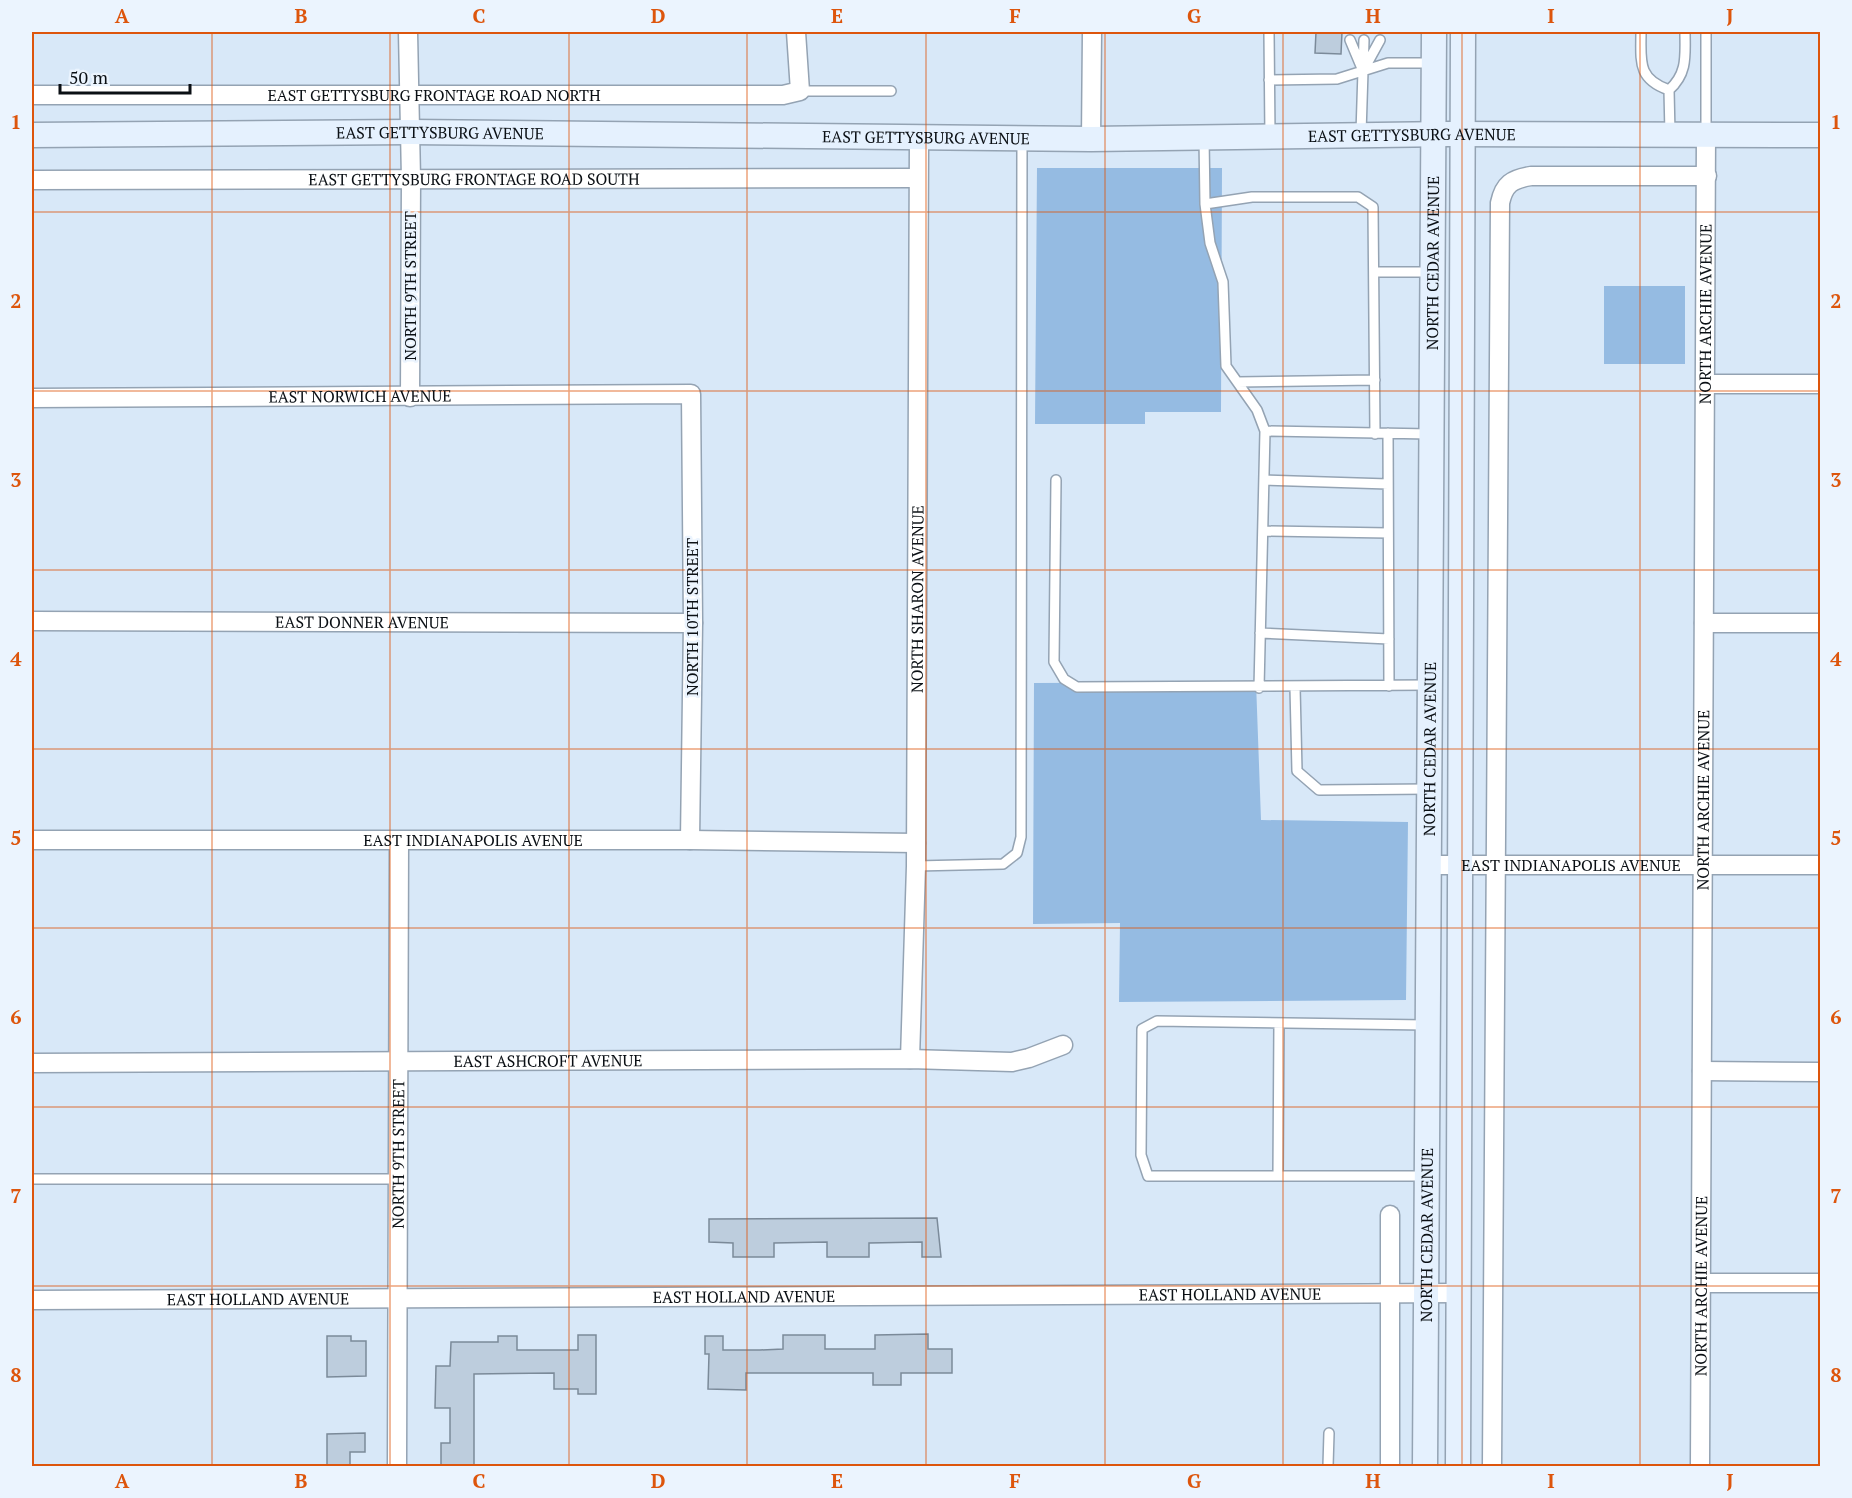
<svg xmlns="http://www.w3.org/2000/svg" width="1852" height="1498" viewBox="0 0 1852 1498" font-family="'PT Serif',serif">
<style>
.green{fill:#95bbe2}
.building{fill:#bdcddd;stroke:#7b8a99;stroke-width:1.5}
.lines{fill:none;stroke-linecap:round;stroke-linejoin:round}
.lane-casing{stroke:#94a3b3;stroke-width:12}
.street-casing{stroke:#94a3b3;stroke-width:21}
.secondary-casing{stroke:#94a3b3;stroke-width:27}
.lane{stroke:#fff;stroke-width:9}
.street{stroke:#fff;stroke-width:18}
.secondary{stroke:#e5f1fe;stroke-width:24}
.grid{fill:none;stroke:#dd550c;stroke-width:1.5;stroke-opacity:0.55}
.labels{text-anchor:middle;stroke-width:5;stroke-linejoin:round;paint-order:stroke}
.street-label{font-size:16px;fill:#0a0f14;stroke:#ebf4fe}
.neatline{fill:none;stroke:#dd550c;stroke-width:2}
.grid-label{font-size:20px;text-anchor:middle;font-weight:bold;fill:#dd550c}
</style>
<rect width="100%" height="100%" fill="#d8e8f8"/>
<!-- green -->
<path class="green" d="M1037,168H1222L1221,412H1145V424H1035Z
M1604,286H1685V364H1604Z
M1256,682L1261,820L1408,822L1406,1000L1119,1002L1120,923L1033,924L1034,683Z"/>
<!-- building -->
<path class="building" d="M1316,32H1342L1341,54L1315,53Z
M937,1218L941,1257H922V1242L869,1243V1257H827V1242L774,1243V1257H733V1243L709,1242V1219Z
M928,1334V1349H952V1373H901V1385H873V1373H746V1390L708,1389L709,1354H705V1336H723V1350H760L783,1349V1335H825V1349H875V1335Z
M578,1335H596V1394H578V1389H554V1373L474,1374V1467H441V1443H450V1408H435L436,1366H450L451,1342H498V1336H517V1350H578Z
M327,1336H351V1341H366V1376L327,1377Z
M365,1433V1452H350V1467H327V1434Z"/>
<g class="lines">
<!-- lane casing -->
<g class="lane-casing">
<path id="lane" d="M1269,32L1270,137
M1641,32C1641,61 1637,79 1669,90
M1350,40L1363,71L1361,133
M1364,40L1363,71L1380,40
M1269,80L1337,79L1388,63H1432
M800,91H891
M1706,133V32
M1670,134L1669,90C1688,73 1685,55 1685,32
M1204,138L1205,204L1210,243L1223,282L1226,366L1257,410L1265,431L1259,688
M1205,204L1252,197H1358L1373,207L1375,434
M1375,272H1432
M1238,382L1375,380
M1265,431L1430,434
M1388,433L1389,686
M1056,480L1054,662L1064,679L1077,687L1428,685
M1264,480L1388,484
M1263,531L1388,533
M1260,633L1389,639
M1295,687L1297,771L1319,790L1429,789
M916,866L1003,864L1017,853L1021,837L1022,139
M1426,1025L1157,1021L1142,1029L1141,1155L1148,1176H1427
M1278,1176L1279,1023
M32,1179H397
M1328,1466L1329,1433"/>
</g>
<!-- street casing -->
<g class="street-casing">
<g id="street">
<path d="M408,32L411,179L410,397"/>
<path id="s1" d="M32,95H783L800,91L796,32"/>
<path d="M1091,139L1092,32"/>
<path id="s2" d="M32,180L918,178"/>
<path d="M1706,384H1820"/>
<path id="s3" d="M32,398L691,394L693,623L690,840"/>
<path id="s4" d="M32,621L693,623"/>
<path d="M1704,623H1820"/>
<path id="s5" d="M32,840H690L916,843"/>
<path id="s6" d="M1429,865H1820"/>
<path id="s7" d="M910,1059L916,866L919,138"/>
<path id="s8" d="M32,1063L910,1059L1012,1062L1029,1058L1063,1045"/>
<path d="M1702,1071L1820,1072"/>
<path d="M1702,1283H1820"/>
<path id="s9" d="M32,1300L1458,1293"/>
<path id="s10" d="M397,1466L399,842"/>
<path d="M1390,1466V1215"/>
<path d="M1492,1466L1500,203C1504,184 1512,179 1531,176H1707"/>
<path id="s11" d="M1700,1466L1706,133"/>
</g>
</g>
<!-- secondary casing -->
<g class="secondary-casing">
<g id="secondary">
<path id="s12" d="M32,135L410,132L1091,139L1449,134L1820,135"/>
<path id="s13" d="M1425,1466L1434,32"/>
<path d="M1458,1466L1463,32"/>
</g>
</g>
<!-- lane -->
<use href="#lane" class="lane"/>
<!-- street -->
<use href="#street" class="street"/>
<!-- secondary -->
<use href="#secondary" class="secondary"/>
</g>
<!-- grid -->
<path class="grid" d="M212,32V1466M390,32V1466M569,32V1466M747,32V1466M926,32V1466M1105,32V1466M1283,32V1466M1462,32V1466M1640,32V1466M32,212H1820M32,391H1820M32,570H1820M32,749H1820M32,928H1820M32,1107H1820M32,1286H1820"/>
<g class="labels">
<!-- street labels -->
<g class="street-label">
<text dy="6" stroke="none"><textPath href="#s1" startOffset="402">EAST GETTYSBURG FRONTAGE ROAD NORTH</textPath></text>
<text dy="6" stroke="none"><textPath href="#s12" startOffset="408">EAST GETTYSBURG AVENUE</textPath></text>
<text dy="6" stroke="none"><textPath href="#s12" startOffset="1380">EAST GETTYSBURG AVENUE</textPath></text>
<text dy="6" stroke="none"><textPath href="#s12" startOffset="894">EAST GETTYSBURG AVENUE</textPath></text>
<text dy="6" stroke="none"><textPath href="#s2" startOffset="442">EAST GETTYSBURG FRONTAGE ROAD SOUTH</textPath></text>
<text dy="6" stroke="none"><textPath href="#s13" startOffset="1203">NORTH CEDAR AVENUE</textPath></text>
<text transform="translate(410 286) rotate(-90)" y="6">NORTH 9TH STREET</text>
<text dy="6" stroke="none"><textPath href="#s11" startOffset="1152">NORTH ARCHIE AVENUE</textPath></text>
<text dy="6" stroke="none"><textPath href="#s3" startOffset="328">EAST NORWICH AVENUE</textPath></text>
<text dy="6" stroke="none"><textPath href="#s7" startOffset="460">NORTH SHARON AVENUE</textPath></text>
<text transform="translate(692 617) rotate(-90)" y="6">NORTH 10TH STREET</text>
<text dy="6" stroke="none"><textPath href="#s4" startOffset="330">EAST DONNER AVENUE</textPath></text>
<text dy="6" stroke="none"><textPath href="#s13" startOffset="717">NORTH CEDAR AVENUE</textPath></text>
<text dy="6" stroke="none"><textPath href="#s11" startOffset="666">NORTH ARCHIE AVENUE</textPath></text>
<text dy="6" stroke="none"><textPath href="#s5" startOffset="441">EAST INDIANAPOLIS AVENUE</textPath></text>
<text dy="6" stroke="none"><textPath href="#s6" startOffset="142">EAST INDIANAPOLIS AVENUE</textPath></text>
<text dy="6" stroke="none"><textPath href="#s8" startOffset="516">EAST ASHCROFT AVENUE</textPath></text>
<text dy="6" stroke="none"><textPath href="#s10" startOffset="312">NORTH 9TH STREET</textPath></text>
<text dy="6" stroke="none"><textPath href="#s13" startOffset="231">NORTH CEDAR AVENUE</textPath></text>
<text dy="6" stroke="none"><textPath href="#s11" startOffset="180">NORTH ARCHIE AVENUE</textPath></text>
<text dy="6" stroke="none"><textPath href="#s9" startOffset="1198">EAST HOLLAND AVENUE</textPath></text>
<text dy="6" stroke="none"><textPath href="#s9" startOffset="712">EAST HOLLAND AVENUE</textPath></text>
<text dy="6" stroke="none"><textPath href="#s9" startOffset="226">EAST HOLLAND AVENUE</textPath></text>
</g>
</g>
<!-- border -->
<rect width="1852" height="1498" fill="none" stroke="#ebf4fe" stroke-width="66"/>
<!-- scale -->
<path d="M60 84v9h130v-9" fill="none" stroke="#0a0f14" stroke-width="3"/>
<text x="69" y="84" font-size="18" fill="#0a0f14" stroke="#ebf4fe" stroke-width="4.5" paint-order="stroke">50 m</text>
<rect x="33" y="33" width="1786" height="1432" class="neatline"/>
<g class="grid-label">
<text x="122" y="23">A</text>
<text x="301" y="23">B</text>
<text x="479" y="23">C</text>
<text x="658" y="23">D</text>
<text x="837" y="23">E</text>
<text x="1015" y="23">F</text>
<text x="1194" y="23">G</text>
<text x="1373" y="23">H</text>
<text x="1551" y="23">I</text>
<text x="1730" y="23">J</text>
<text x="16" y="129">1</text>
<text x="1836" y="129">1</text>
<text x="16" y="308">2</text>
<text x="1836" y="308">2</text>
<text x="16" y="487">3</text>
<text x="1836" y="487">3</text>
<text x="16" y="666">4</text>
<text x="1836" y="666">4</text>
<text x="16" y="845">5</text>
<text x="1836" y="845">5</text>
<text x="16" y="1024">6</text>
<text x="1836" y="1024">6</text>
<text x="16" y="1203">7</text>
<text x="1836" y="1203">7</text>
<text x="16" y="1382">8</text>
<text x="1836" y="1382">8</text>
<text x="122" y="1488">A</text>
<text x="301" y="1488">B</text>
<text x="479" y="1488">C</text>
<text x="658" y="1488">D</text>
<text x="837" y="1488">E</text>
<text x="1015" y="1488">F</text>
<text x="1194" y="1488">G</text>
<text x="1373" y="1488">H</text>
<text x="1551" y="1488">I</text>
<text x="1730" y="1488">J</text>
</g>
</svg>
